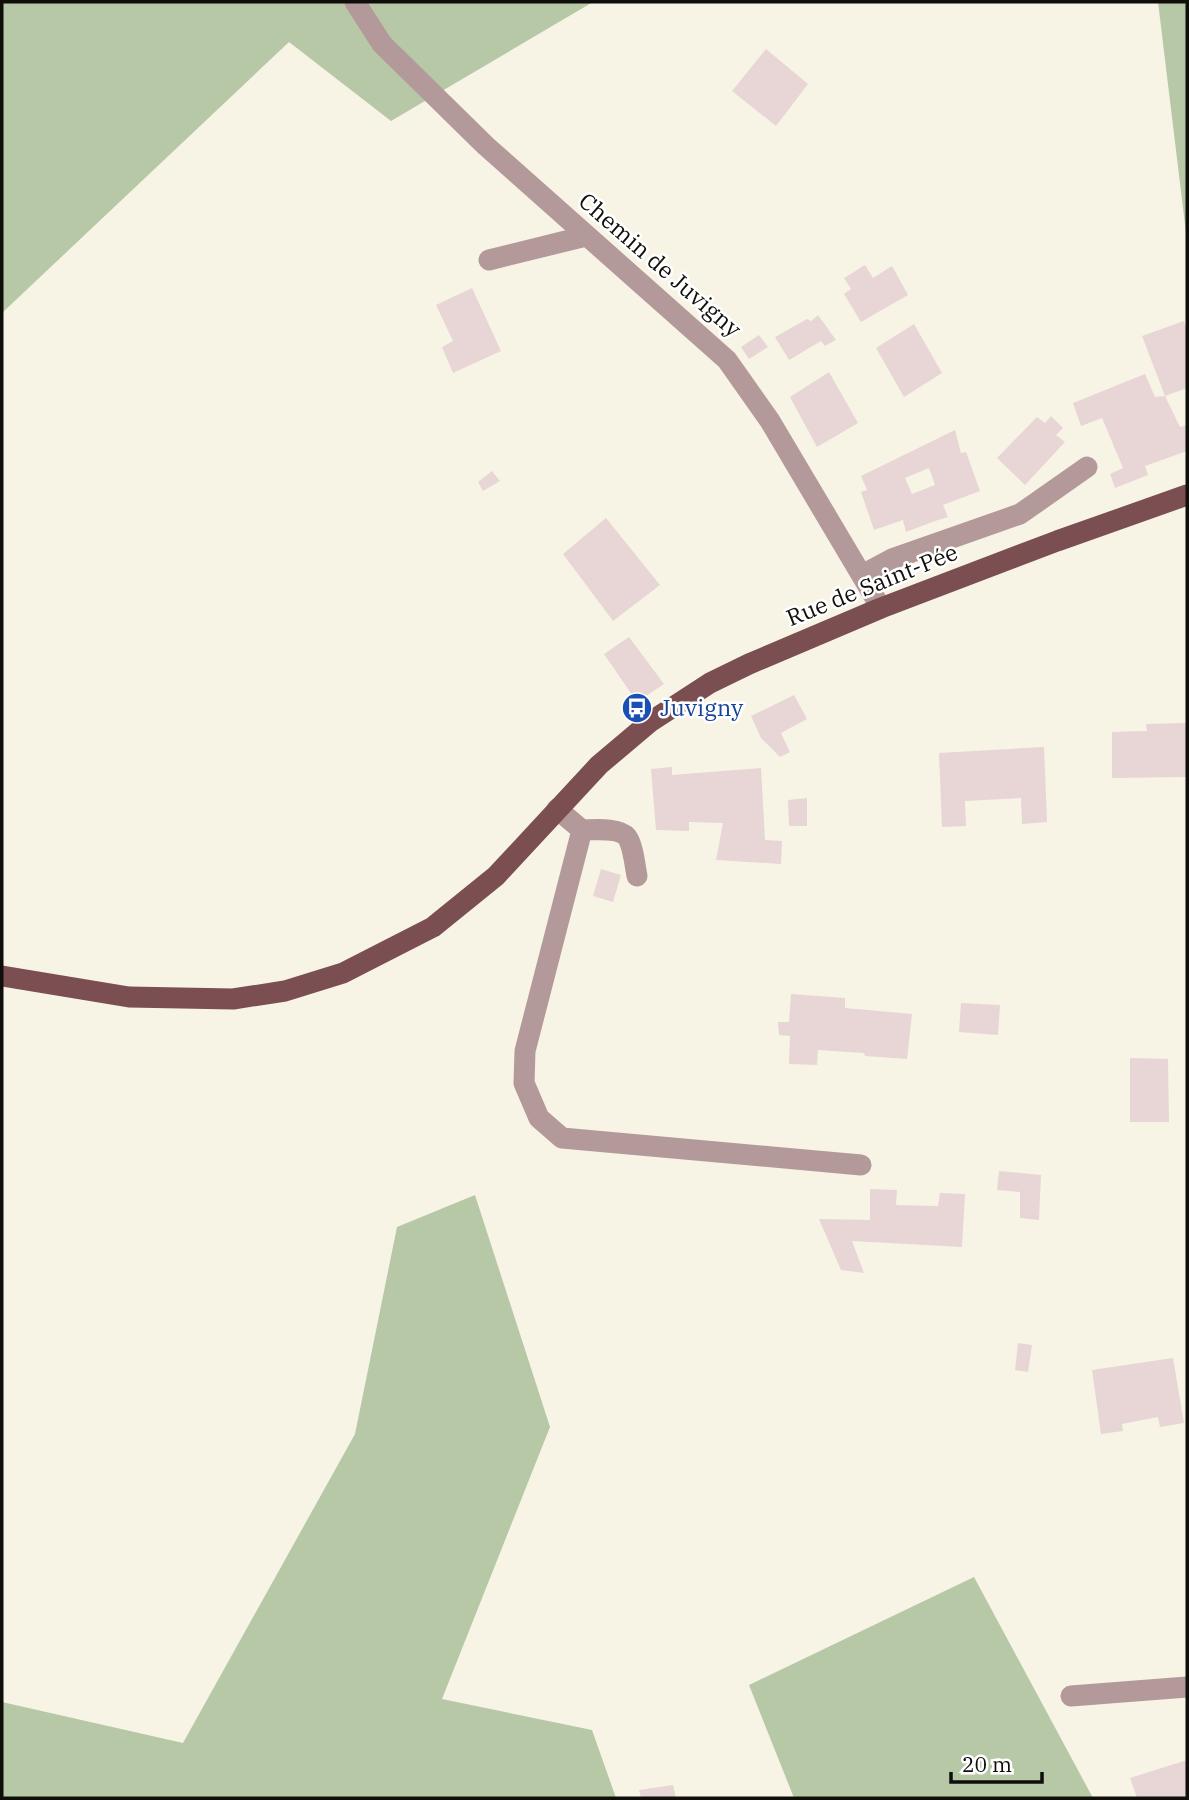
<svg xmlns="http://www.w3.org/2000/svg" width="1189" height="1800" viewBox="0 0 1189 1800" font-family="'IBM Plex Serif',serif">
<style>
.green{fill:#b7c8a7}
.building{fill:#e7d6d5;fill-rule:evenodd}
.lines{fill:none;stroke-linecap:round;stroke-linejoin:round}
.minor{stroke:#b4999a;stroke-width:21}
.major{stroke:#7b4f51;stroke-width:21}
.labels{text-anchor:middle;stroke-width:5;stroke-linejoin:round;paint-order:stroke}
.street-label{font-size:23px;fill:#0f0e0a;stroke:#fff}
.transit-label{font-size:23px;fill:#164399;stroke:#fff;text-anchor:start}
</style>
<rect width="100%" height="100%" fill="#f7f4e6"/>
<!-- green -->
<path class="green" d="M2,2H593L391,121L289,42L2,313Z
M1158,2H1187V241Z
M475,1195L550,1427L442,1699L592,1730L616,1798H2V1702L183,1743L355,1434L397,1227Z
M974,1577L1093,1798H794L749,1685Z"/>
<!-- building -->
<path class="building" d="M766,49L808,84L776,126L732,91Z
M865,265L873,278L892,266L908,295L861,322L844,294L851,289L844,278Z
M472,288L501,351L453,373L442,347L453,341L436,305Z
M818,315L836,340L825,346L821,341L789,360L775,337L807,319L811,321Z
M1184,321L1187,330V388L1165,396L1142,336Z
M914,324L942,373L904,397L876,348Z
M759,335L768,347L749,359L741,347Z
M829,372L858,423L817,447L790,397Z
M1145,374L1155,397L1165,396L1180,427L1187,425V451L1145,466L1148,475L1115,488L1110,474L1123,468L1102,418L1081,426L1073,403Z
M1051,416L1063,428L1056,435L1065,442L1025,485L997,458L1037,417L1045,423Z
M955,430L961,453L966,452L980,491L943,505L948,517L935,521L906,532L903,520L874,530L861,492L867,490L861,476ZM929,468L935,485L912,494L905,478Z
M492,471L500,481L483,491L478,482Z
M606,518L660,585L613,621L563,554Z
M629,637L664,684L637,702L604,654Z
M794,695L807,719L781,733L790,752L780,757L761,738L751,716Z
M1187,723V777L1112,778V732L1147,731L1146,724Z
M1044,747L1047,822L1022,824L1021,798L965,801L966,826L942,827L939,753Z
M672,767V775L761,768L765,840L782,841L781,864L716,860L723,823L689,822V831L656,830L651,769Z
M807,798V826H789L788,800Z
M601,869L621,875L613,902L593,896Z
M791,994L845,998V1008L912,1014L907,1059L865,1056L864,1053L818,1050L817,1065L789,1064L790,1036L779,1035L778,1022H789Z
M961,1003L1000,1005L998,1035L959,1032Z
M1130,1058L1168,1059L1169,1122H1130Z
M999,1171L1041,1175L1039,1220L1020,1218V1192L997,1190Z
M870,1189L897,1190L896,1205L938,1206L940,1193L965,1194L962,1247L852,1241L864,1273L841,1270L819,1219L870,1220Z
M1018,1343L1032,1345L1028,1372L1015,1370Z
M1173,1358L1184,1423L1160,1427L1158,1417L1122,1424L1123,1431L1101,1434L1092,1370Z
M1187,1760V1798H1137L1130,1778Z
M673,1785L676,1798H641L639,1790Z"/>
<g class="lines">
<!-- minor -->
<path class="minor" d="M355,2L382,44L486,146L727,360L770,421L881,608
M489,260L586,236
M862,575L892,559L1020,514L1087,467
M557,809L582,830C593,830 619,827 627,837C633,845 635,866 637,876
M582,830L525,1051L524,1083L539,1118L562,1138L861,1165
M1071,1696L1187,1687"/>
<!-- major -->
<path class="major" d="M2,976L129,997L233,999L285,991L343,973L433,927L496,876L599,765L650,722L710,683L749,664L881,608L1057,541L1187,495"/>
</g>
<!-- icons -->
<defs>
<g id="bus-disc" transform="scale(1.575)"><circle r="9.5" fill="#1a4fb4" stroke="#fff"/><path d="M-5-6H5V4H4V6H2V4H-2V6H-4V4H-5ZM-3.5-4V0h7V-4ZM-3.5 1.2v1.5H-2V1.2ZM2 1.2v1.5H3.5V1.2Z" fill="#fff"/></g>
</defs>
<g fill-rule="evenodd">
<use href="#bus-disc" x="637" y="708"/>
</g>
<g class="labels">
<!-- street labels -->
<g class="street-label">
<text transform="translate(660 265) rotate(41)" y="8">Chemin de Juvigny</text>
<text transform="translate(872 585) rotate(-22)" y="8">Rue de Saint-Pée</text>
</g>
<!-- transit labels -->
<g class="transit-label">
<text x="660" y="716">Juvigny</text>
</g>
</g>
<!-- border -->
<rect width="1189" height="1800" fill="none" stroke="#0f0e0a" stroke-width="7"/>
<!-- scale -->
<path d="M951 1772v10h91v-10" fill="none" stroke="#0f0e0a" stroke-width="3.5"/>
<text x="962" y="1772" font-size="21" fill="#0f0e0a" stroke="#ffffff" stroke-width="5" paint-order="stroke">20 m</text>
</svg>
